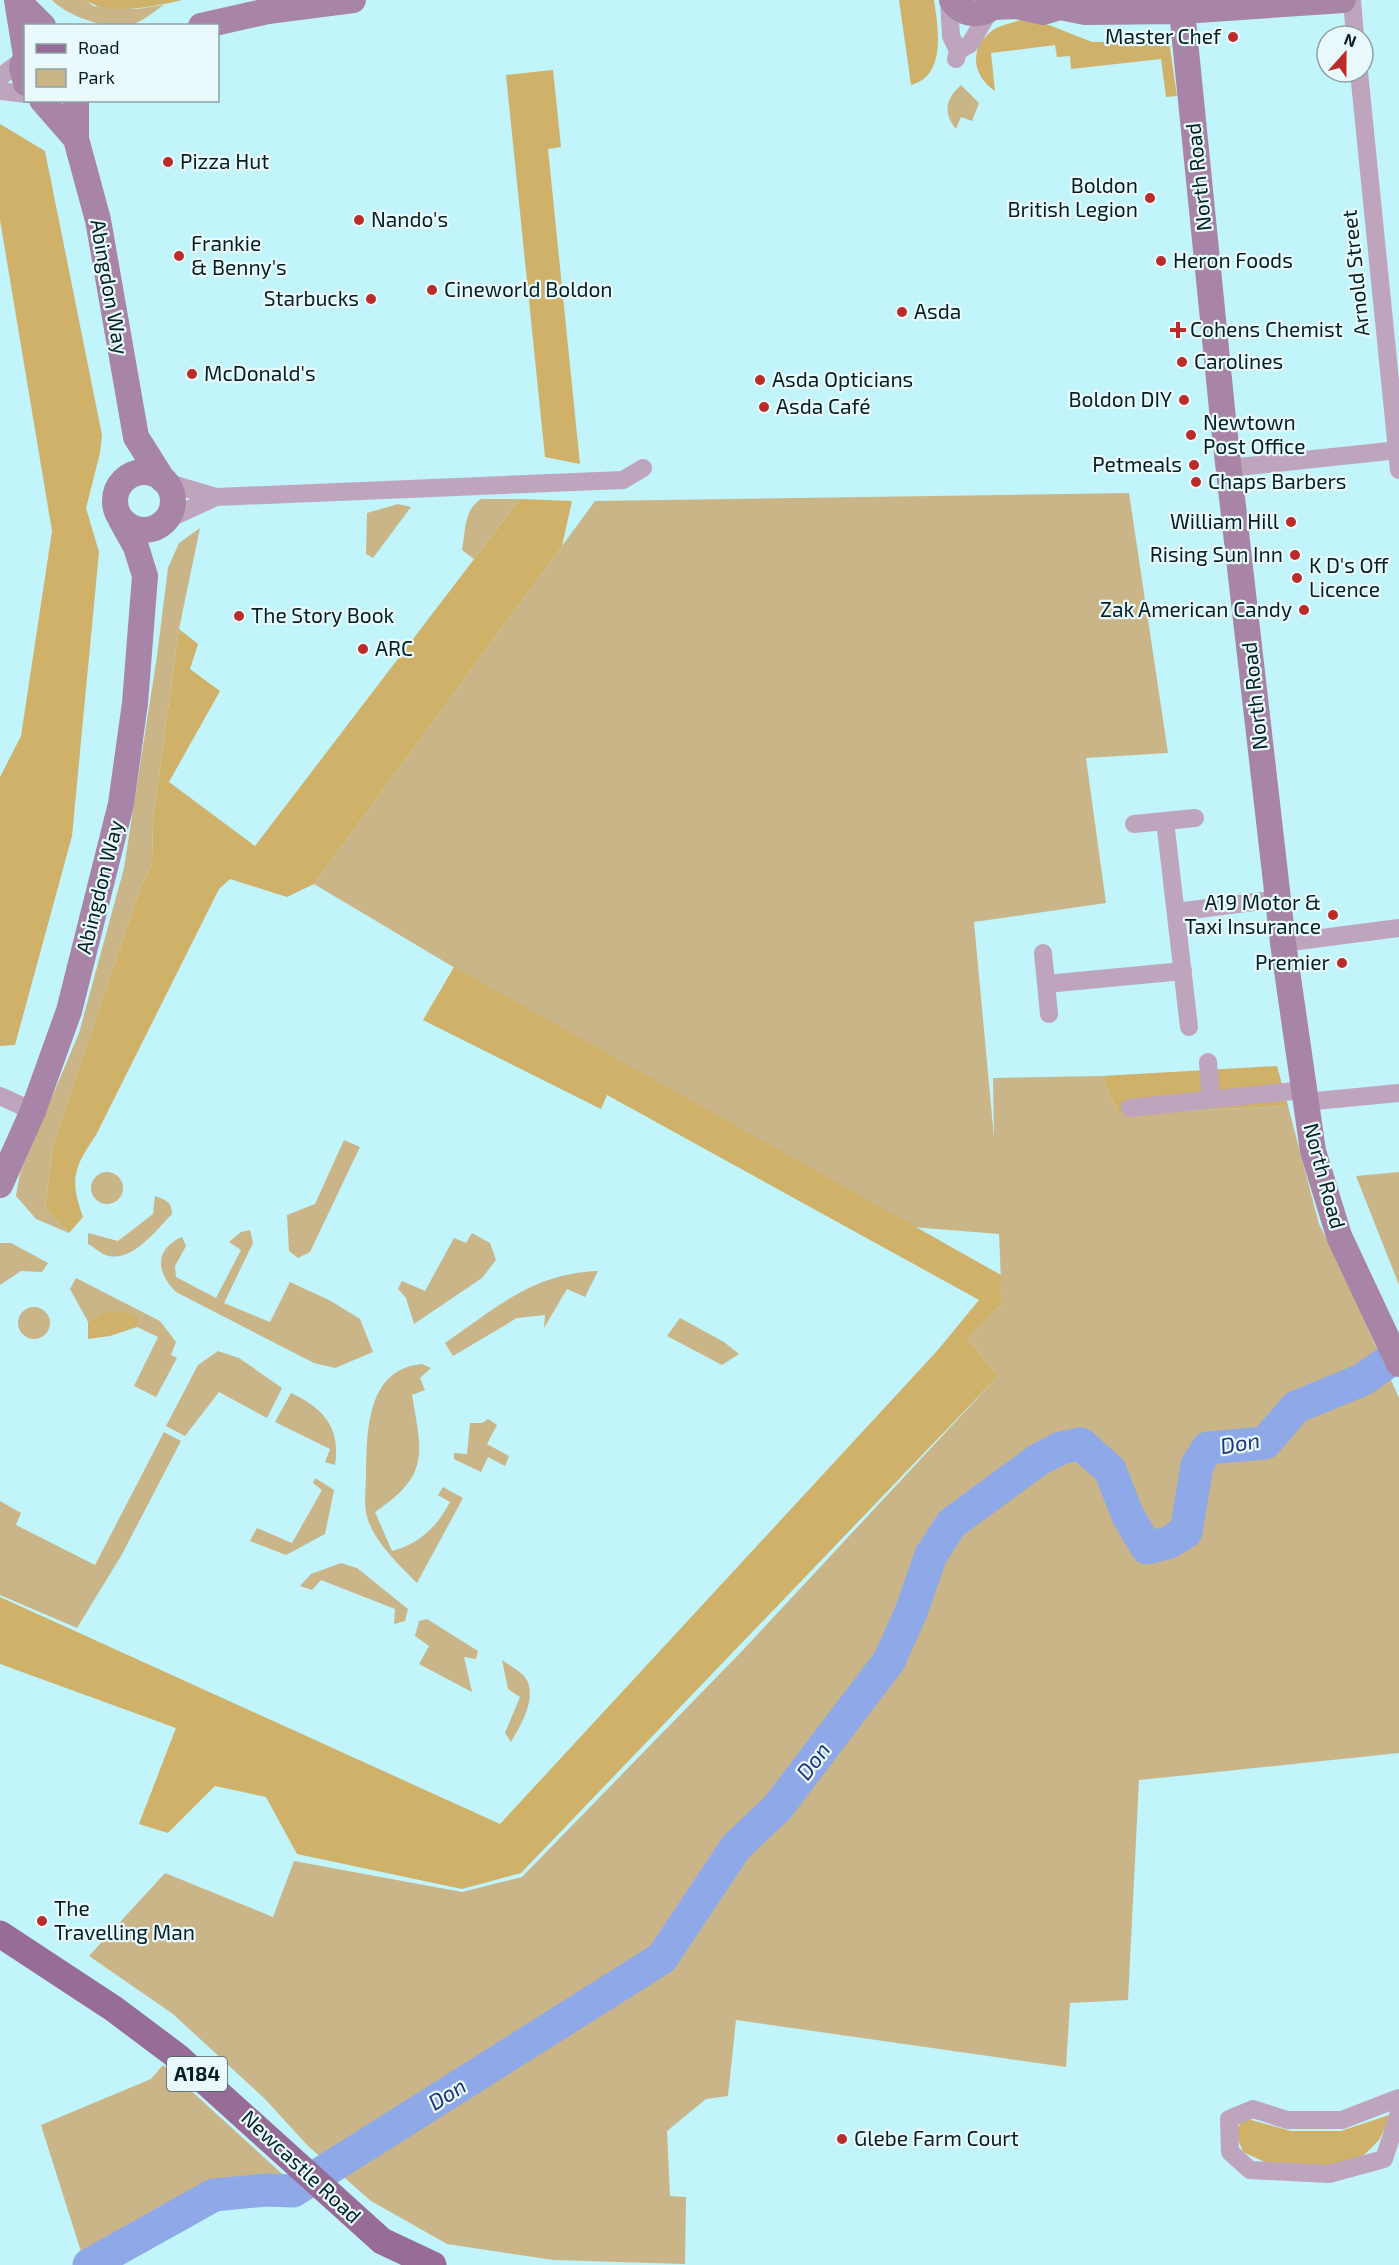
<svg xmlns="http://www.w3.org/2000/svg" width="1399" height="2265" viewBox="0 0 1399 2265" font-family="'Exo 2',sans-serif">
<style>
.green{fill:#cab588}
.forest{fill:#cfb16a}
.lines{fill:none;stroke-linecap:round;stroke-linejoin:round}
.river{stroke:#8fa9e8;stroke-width:33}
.street{stroke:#bea5bd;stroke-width:18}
.secondary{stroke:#a884a7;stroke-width:26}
.primary{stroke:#976c97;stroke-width:27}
.poi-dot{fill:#ba2b29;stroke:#eafafc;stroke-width:2}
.labels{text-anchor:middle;stroke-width:4.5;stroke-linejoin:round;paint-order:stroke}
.shield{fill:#eafafc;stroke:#486164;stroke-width:1.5}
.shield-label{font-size:20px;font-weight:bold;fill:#021f23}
.poi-label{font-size:21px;fill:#021f23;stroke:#eafafc;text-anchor:start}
.street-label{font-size:21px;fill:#021f23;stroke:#eafafc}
.water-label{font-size:22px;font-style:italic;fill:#1e357d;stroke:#eafafc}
</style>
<rect width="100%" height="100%" fill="#c1f4fb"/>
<!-- green -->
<path class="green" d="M52,0H86L93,6L137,9L164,5C156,10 146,19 136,23C114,33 68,17 52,0Z
M961,85L979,103L972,121L961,117L956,129C943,113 945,99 961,85Z
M1129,493L1168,753L1086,758L1106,903L974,922L994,1138L993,1078L1102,1076L1118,1114L1288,1106L1319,1224L1341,1268L1399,1398V1753L1139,1780L1128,2000L1070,2003L1066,2067L736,2020L728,2096L706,2099L667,2131L670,2196L686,2197L685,2264L553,2260L447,2244L371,2201L308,2146L265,2099L173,2014L89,1956L165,1873L273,1917L294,1861L462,1892L522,1877L743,1650L998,1376L968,1339L1002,1304L999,1234L887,1225L314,884L595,501Z
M481,499H520L474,559L462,550C466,530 463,511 481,499Z
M398,504L411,507L373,558L366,554L367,513Z
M200,528L179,629L153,819L152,864L141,886L53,1145L45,1208L69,1233L36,1219L16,1196L20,1173L79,1033L124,868L157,656L168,568L179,543Z
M344,1140L360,1147L310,1252L298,1258L289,1251L287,1215L315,1204Z
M1399,1172V1285L1356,1176Z
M91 1188a16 16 0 1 1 32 0a16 16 0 1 1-32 0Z
M155,1196C166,1200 172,1202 172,1214C156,1230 134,1261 109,1256C102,1255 94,1247 88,1244V1233L118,1241L153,1214Z
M250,1230L253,1243L224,1303L270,1322L290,1282L331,1301L360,1319L373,1352L335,1368L314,1363L176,1292C157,1273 153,1250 182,1237L186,1246L175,1266L176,1277L216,1298L241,1250L229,1242L241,1232Z
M472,1233L490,1243L496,1260L482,1278L414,1324L406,1298L398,1289L402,1281L425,1291L454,1238L466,1243Z
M0,1243H11L48,1263L42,1272L21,1271L0,1285Z
M598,1271L585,1297L567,1289L544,1328L545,1315L517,1318L453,1356L445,1343C496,1308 533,1273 598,1271Z
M76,1278L160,1321L176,1342L171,1355L177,1358L156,1397L134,1386L158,1337L137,1327L136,1316L101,1313L88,1322L70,1289Z
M18 1323a16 16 0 1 1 32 0a16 16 0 1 1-32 0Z
M680,1318L724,1342L739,1354L722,1365L667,1336Z
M218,1351L239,1358L282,1388L267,1418L219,1392L185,1436L166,1426L198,1365Z
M422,1364L431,1368L420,1378L425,1390L412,1395C422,1454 430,1475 375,1512L392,1551C419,1544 437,1527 450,1502L438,1495L443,1487L463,1498L417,1583C400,1566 370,1538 366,1512C364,1501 366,1487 366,1475C367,1432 366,1369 422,1364Z
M291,1393C323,1408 341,1427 335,1465L325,1462L330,1449L275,1422Z
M488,1419L497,1425L487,1444L509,1456L505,1466L488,1457L481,1472L454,1459V1453L467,1454L470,1423H482Z
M164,1432L181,1441L121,1556L77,1628L0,1595V1501L21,1513L16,1525L95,1565Z
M315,1478L334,1490L325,1534L286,1555L250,1541L257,1528L292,1543L322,1490L313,1483Z
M341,1563L357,1568L408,1609L405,1621L394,1624L395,1609L321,1580L312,1590L300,1586L311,1574Z
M427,1619L478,1651L476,1659L464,1657L472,1692L419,1664L429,1646L415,1636L419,1621Z
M502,1660C509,1665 517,1669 522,1674C541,1692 521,1725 511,1742L505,1733L520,1697L508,1689Z
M163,2065L291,2182L258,2181L162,2205L83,2258L41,2125L151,2079Z"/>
<!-- forest -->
<path class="forest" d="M86,0H182C157,6 107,17 86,0Z
M899,0H934C938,28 947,75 911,85Z
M1020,20L1049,25L1092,42L1169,41L1177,96L1166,97L1161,59L1071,69L1070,56L1057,57L1055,45L991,53L995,91C970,74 969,45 996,28C1003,25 1012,23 1020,20Z
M553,70L561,147L548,149L580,464L545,457L506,75Z
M0,124L45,151L102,435L100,453L86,508L99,552L72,836L15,1045L0,1046V777L21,736L52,531L0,220Z
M520,499L572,501L562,546L314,884L287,897L230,879L219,889L96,1135C74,1168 69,1178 83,1217L69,1233L45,1208L53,1145L141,886L152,864L153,819L179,629L198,644L190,669L220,691L169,782L255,846Z
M454,967L1001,1275L1002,1304L968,1339L998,1376L521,1873L462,1889L297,1854L266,1797L215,1786L168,1833L139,1824L176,1728L0,1664V1597L500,1824L937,1351L979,1300L607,1095L601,1109L423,1020Z
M1277,1066L1288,1106L1118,1114L1102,1076Z
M120,1311L137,1316V1327L110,1336L88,1339V1322L101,1313Z
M1392,2114L1379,2140L1364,2155L1333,2169L1276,2167L1243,2152L1235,2132L1244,2118L1291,2131H1341Z"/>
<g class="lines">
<!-- river -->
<path class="river" d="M89,2265L214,2195L266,2190L293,2191L662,1958L736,1847L778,1807L889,1661L911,1612L931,1555L952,1523L1038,1460L1061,1448L1081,1444L1110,1470L1128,1516L1147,1548L1168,1543L1186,1532L1197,1465L1208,1448L1265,1443L1296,1407L1362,1380L1399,1354"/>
<!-- street -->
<path class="street" d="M949,0L951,36L958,51L956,59
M1352,0L1355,36
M958,51L970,44L990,10
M1359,72L1399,470
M0,77L24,59
M0,91L26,94
M1229,468L1399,450
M165,482L216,497L623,480L643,468
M166,520L216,497
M1165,821L1189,1027
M1134,824L1195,818
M1176,912L1278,899
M1283,943L1399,928
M1043,953L1049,1014
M1046,984L1183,971
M1208,1062L1211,1099
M0,1096L33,1111
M1305,1102L1399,1093
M1130,1108L1303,1090
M1399,2098L1342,2120H1287L1253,2109L1229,2119L1230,2152L1250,2170L1329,2174L1384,2159L1399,2113"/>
<!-- secondary -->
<path class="secondary" d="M17,0L26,56
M17,0L43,26
M952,0C964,19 987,16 1000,0
M994,7L1016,6L1043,12L1060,7L1085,12L1182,11L1343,0
M1182,11L1223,419L1283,943L1313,1151L1339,1236L1399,1364
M201,26L268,11L353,0
M26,57L22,67L26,83
M42,100L76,139
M76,100V139L98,220L136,437L163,480
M115 501a29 29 0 1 1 58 0a29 29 0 1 1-58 0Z
M0,1185L33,1111L69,1011L121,804L135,703L145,576L136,547L121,520"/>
<!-- primary -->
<path class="primary" d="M0,1934L114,2009L178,2057L382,2241L433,2265"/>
</g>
<!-- markers -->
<g class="poi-dot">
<circle cx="1233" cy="37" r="6"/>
<circle cx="168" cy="162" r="6"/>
<circle cx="1150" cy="198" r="6"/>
<circle cx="359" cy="220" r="6"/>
<circle cx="179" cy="256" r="6"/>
<circle cx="1161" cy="261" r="6"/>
<circle cx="432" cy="290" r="6"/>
<circle cx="371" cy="299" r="6"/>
<circle cx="902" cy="312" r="6"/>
<path d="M1175 321h6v6h6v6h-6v6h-6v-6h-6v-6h6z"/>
<circle cx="1182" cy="362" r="6"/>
<circle cx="192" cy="374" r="6"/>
<circle cx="760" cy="380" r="6"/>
<circle cx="1184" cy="400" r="6"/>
<circle cx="764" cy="407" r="6"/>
<circle cx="1191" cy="435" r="6"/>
<circle cx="1194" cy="465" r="6"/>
<circle cx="1196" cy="482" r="6"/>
<circle cx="1291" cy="522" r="6"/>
<circle cx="1295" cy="555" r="6"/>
<circle cx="1297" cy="578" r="6"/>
<circle cx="1304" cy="610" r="6"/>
<circle cx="239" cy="616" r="6"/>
<circle cx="363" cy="649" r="6"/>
<circle cx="1333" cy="915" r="6"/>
<circle cx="1342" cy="963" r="6"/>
<circle cx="42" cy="1921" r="6"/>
<circle cx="842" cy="2139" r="6"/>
</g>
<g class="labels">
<!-- shield labels -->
<rect class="shield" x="167" y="2057" width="60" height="34" rx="4.5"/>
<g class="shield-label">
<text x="197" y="2081">A184</text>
</g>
<!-- poi labels -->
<g class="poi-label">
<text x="1221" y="44" text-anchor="end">Master Chef</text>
<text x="180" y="169">Pizza Hut</text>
<text x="1138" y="193" text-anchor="end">Boldon<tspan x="1138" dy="24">British Legion</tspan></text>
<text x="371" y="227">Nando's</text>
<text x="191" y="251">Frankie<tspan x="191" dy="24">&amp; Benny's</tspan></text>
<text x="1173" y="268">Heron Foods</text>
<text x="444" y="297">Cineworld Boldon</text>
<text x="359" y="306" text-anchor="end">Starbucks</text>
<text x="914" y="319">Asda</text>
<text x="1190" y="337">Cohens Chemist</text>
<text x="1194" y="369">Carolines</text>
<text x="204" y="381">McDonald's</text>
<text x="772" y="387">Asda Opticians</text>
<text x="1172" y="407" text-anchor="end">Boldon DIY</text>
<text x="776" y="414">Asda Café</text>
<text x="1203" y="430">Newtown<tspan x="1203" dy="24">Post Office</tspan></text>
<text x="1182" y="472" text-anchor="end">Petmeals</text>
<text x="1208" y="489">Chaps Barbers</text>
<text x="1279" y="529" text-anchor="end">William Hill</text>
<text x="1283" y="562" text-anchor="end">Rising Sun Inn</text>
<text x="1309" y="573">K D's Off<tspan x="1309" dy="24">Licence</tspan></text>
<text x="1292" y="617" text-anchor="end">Zak American Candy</text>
<text x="251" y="623">The Story Book</text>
<text x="375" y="656">ARC</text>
<text x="1321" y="910" text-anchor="end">A19 Motor &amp;<tspan x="1321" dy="24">Taxi Insurance</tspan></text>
<text x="1330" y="970" text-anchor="end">Premier</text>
<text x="54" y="1916">The<tspan x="54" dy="24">Travelling Man</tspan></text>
<text x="854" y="2146">Glebe Farm Court</text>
</g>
<!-- street labels -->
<g class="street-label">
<text transform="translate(1199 177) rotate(-96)" y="7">North Road</text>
<text transform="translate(1356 273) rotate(-96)" y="7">Arnold Street</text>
<text transform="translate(109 287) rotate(80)" y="7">Abingdon Way</text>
<text transform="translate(1255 696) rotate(-96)" y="7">North Road</text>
<text transform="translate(100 887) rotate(-76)" y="7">Abingdon Way</text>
<text transform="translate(1324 1176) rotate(75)" y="7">North Road</text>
<text transform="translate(301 2167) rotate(43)" y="7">Newcastle Road</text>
</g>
<!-- water labels -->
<g class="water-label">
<text transform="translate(1240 1443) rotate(-10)" y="8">Don</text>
<text transform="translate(813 1761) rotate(-53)" y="8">Don</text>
<text transform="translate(447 2094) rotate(-32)" y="8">Don</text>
</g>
</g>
<!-- legend -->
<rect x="24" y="24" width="195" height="78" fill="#eafafc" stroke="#8da2a5" stroke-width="1.5"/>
<rect x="36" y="44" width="30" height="9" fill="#976c97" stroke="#8da2a5" stroke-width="1.5"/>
<text x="78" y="54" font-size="18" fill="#021f23">Road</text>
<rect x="36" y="69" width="30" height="18" fill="#cab588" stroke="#8da2a5" stroke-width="1.5"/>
<text x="78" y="84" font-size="18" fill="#021f23">Park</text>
<!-- north arrow -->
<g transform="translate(1345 54) rotate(21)"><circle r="28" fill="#eafafc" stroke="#8da2a5" stroke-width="1.5"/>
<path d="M0-4.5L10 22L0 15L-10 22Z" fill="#ba2b29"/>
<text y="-9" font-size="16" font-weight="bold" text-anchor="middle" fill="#021f23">N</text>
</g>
</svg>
